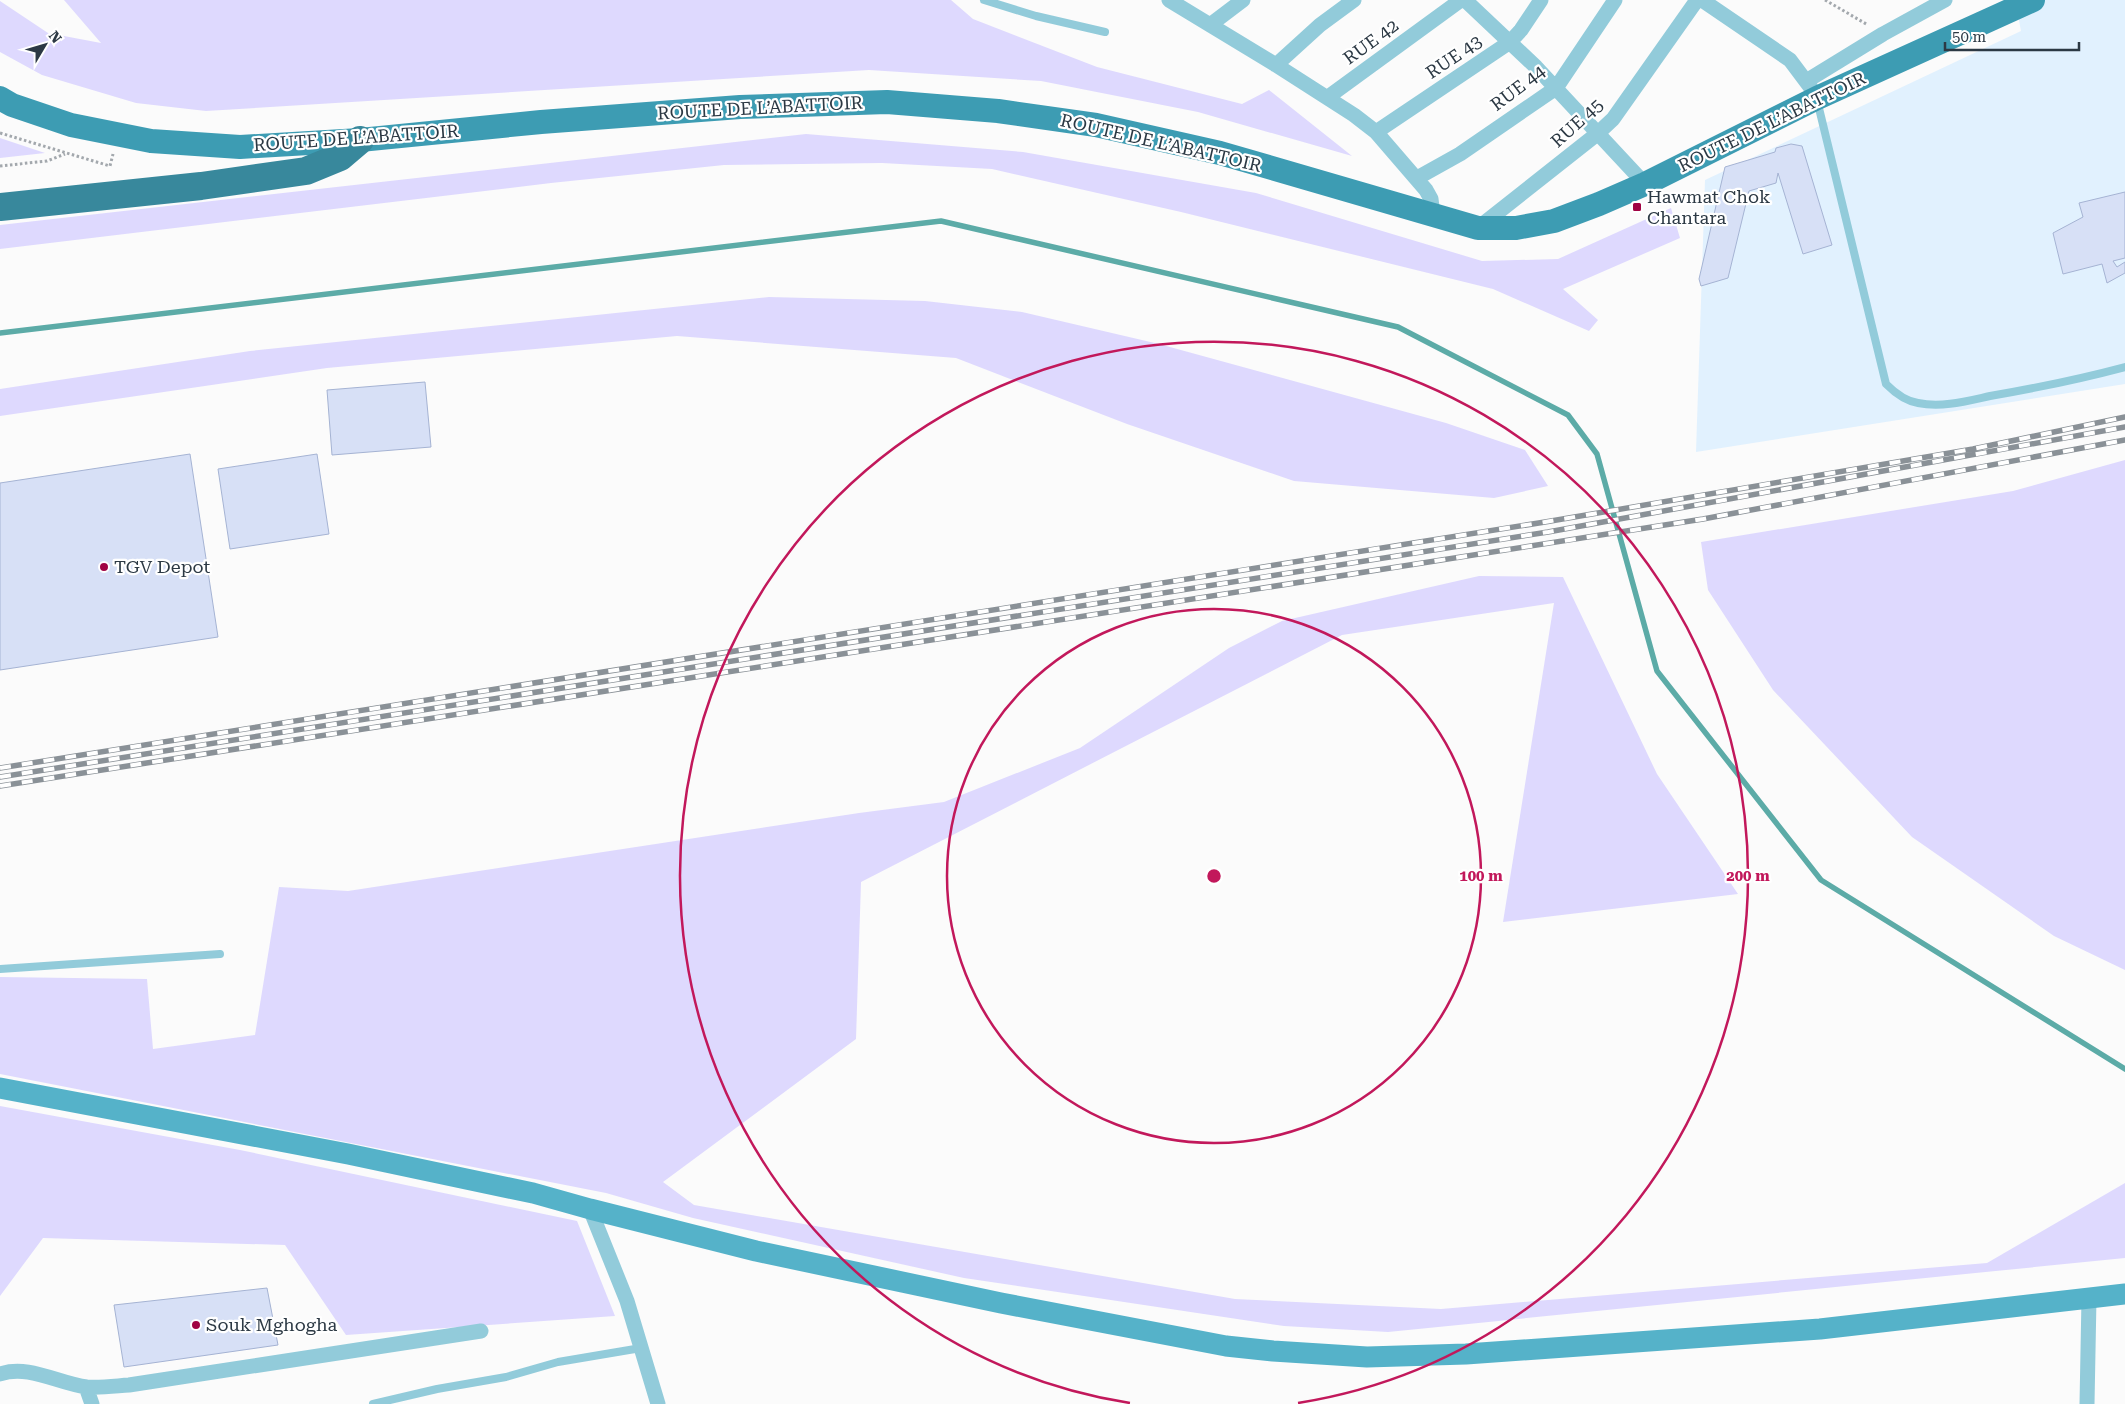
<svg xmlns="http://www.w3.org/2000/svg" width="2125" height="1404" viewBox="0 0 2125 1404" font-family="'Roboto Serif',serif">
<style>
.built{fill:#e1f1fe}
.green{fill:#ded9fe}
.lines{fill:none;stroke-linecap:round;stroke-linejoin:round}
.stream{stroke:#5caba7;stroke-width:5.5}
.building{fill:#d7e0f6;stroke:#a5b3d3}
.path{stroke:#a3a8ad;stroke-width:3;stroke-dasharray:2.5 2.5;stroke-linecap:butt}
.lane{stroke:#92cbda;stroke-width:8}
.street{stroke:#92cbda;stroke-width:15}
.secondary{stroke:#55b2c9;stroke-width:21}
.primary{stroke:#3d9cb3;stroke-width:24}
.highway{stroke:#38889c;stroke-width:28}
.rail-casing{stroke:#8a9197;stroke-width:5.5}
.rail{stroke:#fff;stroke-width:4;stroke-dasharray:11;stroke-linecap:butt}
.ring{fill:none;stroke:#c2185b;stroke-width:2.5}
.poi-dot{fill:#a00343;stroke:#fff;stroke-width:2}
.labels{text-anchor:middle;stroke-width:4.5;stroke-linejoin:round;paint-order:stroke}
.street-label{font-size:18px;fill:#2c3944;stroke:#fff}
.poi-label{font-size:18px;fill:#2c3944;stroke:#fff;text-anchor:start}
.centre{fill:#c2185b;stroke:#fff;stroke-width:2.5}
.ring-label{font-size:15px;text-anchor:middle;font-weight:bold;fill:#c2185b;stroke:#fff;stroke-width:4.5;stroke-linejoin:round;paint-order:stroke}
</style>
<rect width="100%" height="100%" fill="#fbfbfb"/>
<!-- built -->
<path class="built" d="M2015,0H2125V384L1696,452L1705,180L2021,31Z"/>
<!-- green -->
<path class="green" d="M64,0H951L973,19L1097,67L1242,104L1269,90L1352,156L1198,112L1041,81L869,70L206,111L136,103L42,75L0,52V1L48,33L101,43Z
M806,134L1023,152L1256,193L1482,261L1558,259L1671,208L1680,238L1563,289L1598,320L1589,331L1493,289L1181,212L992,169L882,163L724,165L551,183L0,249V225Z
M0,138L45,153L0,158Z
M769,297L925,301L1022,312L1159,344L1446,423L1525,450L1548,486L1494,498L1294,481L1127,424L956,358L677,336L327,368L0,416V389L250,351Z
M2125,460V970L2054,936L1912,837L1773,690L1708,590L1701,542L2013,491Z
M1479,576L1563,577L1657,774L1738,894L1503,922L1554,603L1342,635L861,882L856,1039L663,1182L694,1205L1235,1299L1441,1309L1987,1263L2125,1183V1258L1388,1332L1284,1326L964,1278L693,1218L606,1193L0,1074V977L147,979L153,1049L255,1035L279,887L348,891L859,813L944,802L1080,748L1229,648L1282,621Z
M0,1106L240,1150L577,1221L615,1316L346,1335L285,1245L43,1238L0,1296Z"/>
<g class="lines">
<!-- stream -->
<path class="stream" d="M0,333L941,221L1398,327L1568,415L1597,454L1657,671L1821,880L2125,1069"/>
</g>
<!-- building -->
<path class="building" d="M1791,144L1802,146L1832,245L1803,254L1778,173L1776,183L1749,191L1728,278L1701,286L1699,279L1725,167L1775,152L1776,148Z
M2125,192V258L2113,261L2117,267L2125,262V273L2107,283L2102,264L2063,274L2053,233L2083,217L2079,203Z
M425,382L431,447L332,455L327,390Z
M190,454L218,637L0,670V483Z
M317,454L329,534L230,549L218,469Z
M267,1288L278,1345L124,1367L114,1305Z"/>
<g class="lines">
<!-- path -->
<path class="path" d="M1825,0L1868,25
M0,133L110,166L113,154
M0,166L47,161L65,154"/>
<!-- lane -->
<path class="lane" d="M984,0L1036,16L1105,32
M1817,100L1886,384C1895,393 1905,401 1918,403C1942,408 1967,401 1990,396C2036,388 2080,379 2125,367
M0,969L220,954
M373,1404L437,1389L506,1377L558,1362L641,1348"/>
<!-- street -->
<path class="street" d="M1169,0L1276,65L1354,115L1376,132L1426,190L1431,199L1433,215
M1465,0L1536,67L1645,184
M1702,0L1790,60L1811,88
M1210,25L1243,0
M1276,65L1320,25L1354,0
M1808,80L1883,34L1945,0
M1328,97L1461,0
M1376,132L1510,42L1521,30L1541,0
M1417,178L1460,154L1556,88L1615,0
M1478,228L1597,134L1613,119L1697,0
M590,1209L627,1301L658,1404
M0,1374C29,1364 59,1384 87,1387C101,1388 115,1386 129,1385L481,1331
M86,1387L92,1404
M2087,1404L2089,1298"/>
<!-- secondary -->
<path class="secondary" d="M0,1088L348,1154L533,1193L590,1209L756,1251L1001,1303L1226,1346L1273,1351L1367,1357L1466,1354L1820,1329L2125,1294"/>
<!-- primary -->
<path class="primary" d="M0,98L12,105L71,125L151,141L240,147L360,140L541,122L740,107L887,102L998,111L1096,125L1220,153L1478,228H1516L1554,221L1599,204L1645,184L1817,98L2033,0"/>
<!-- highway -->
<path class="highway" d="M0,207L201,186L306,171L340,157L360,140"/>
<!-- rail casing -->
<g class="rail-casing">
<path id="rail" d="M0,768L1545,522L1973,449L2125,417
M0,777L1548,532L2125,427
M0,786L1703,519L2125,440"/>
</g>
<!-- rail -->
<use href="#rail" class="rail"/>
</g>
<!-- distance rings -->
<g class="ring">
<circle cx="1214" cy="876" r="267"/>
<path d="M1130 1403A534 534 0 1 1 1298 1403"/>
</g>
<!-- markers -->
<g class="poi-dot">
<rect x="1632" y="202" width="10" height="10" rx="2.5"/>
<circle cx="104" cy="567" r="5"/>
<circle cx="196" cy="1325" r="5"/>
</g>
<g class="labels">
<!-- street labels -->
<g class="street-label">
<text transform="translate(1371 42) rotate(-36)" y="6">RUE 42</text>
<text transform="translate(1454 57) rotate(-34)" y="6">RUE 43</text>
<text transform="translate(1518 88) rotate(-37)" y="6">RUE 44</text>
<text transform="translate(760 108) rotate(-3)" y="6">ROUTE DE L’ABATTOIR</text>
<text transform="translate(1772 122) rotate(-26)" y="6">ROUTE DE L’ABATTOIR</text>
<text transform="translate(1577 123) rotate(-42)" y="6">RUE 45</text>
<text transform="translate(356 138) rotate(-4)" y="6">ROUTE DE L’ABATTOIR</text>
<text transform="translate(1161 143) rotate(13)" y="6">ROUTE DE L’ABATTOIR</text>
</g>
<!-- poi labels -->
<g class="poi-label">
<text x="1647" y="203">Hawmat Chok<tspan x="1647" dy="21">Chantara</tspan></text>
<text x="114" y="573">TGV Depot</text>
<text x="206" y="1331">Souk Mghogha</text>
</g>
</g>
<circle cx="1214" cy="876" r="8" class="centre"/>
<g class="ring-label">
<text x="1481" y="881">100 m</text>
<text x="1748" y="881">200 m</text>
</g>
<!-- north arrow -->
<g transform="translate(45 45) rotate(52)" stroke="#ffffff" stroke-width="4" paint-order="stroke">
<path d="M0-4L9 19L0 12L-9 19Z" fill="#2c3944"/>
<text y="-8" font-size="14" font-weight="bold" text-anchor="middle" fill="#2c3944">N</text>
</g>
<!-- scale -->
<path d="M1945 42v8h134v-8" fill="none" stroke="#2c3944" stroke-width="2.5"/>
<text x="1952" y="42" font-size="15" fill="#2c3944" stroke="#ffffff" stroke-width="4" paint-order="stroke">50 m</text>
</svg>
